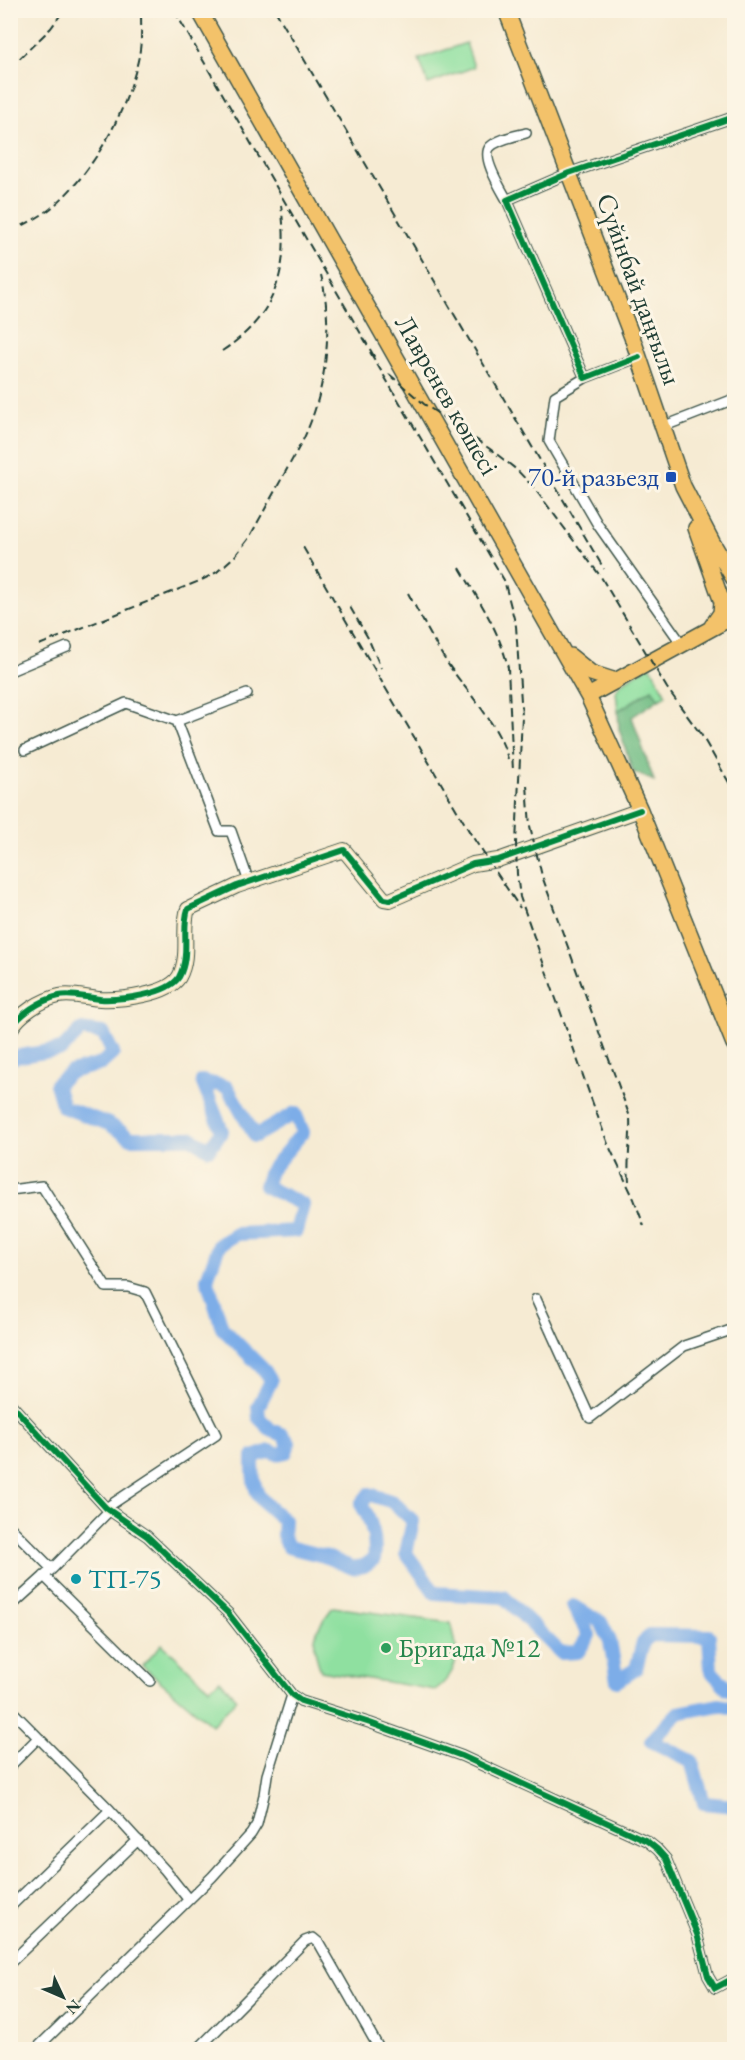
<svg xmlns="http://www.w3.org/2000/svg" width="745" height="2060" viewBox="0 0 745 2060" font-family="'EB Garamond',serif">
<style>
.green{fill:#8fe0a0;stroke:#578e6a;stroke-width:1.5}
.forest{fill:#73be86;stroke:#497e5d;stroke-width:1.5}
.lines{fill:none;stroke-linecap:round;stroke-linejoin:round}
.river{stroke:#7dade8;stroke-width:14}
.street-casing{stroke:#3f574c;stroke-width:12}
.secondary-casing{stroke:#3f574c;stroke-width:16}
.primary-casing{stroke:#3f574c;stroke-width:18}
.street{stroke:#fff;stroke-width:9}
.secondary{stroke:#fae7c3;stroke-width:14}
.primary{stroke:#f3c26a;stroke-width:15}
.rail{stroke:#1f3d34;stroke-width:2;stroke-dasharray:9 4.5;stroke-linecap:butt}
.cycleway-casing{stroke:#fcf5e5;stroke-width:10}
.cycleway{stroke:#00873e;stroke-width:6}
.transit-dot{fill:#1a4fb4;stroke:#fcf5e5;stroke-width:2}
.culture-dot{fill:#0f9aa8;stroke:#fcf5e5;stroke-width:2}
.leisure-dot{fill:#2e9e5b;stroke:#fcf5e5;stroke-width:2}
.labels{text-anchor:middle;stroke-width:6;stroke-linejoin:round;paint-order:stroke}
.street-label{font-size:27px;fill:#1f3d34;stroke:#fcf5e5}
.transit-label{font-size:27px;fill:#164399;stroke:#fcf5e5;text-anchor:end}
.culture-label{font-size:27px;fill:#0d838f;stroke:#fcf5e5;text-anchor:start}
.leisure-label{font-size:27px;fill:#27864d;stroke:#fcf5e5;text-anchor:start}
</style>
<rect width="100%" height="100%" fill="#fcf5e5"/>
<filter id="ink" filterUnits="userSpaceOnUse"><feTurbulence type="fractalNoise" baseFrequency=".0167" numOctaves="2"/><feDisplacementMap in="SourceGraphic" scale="12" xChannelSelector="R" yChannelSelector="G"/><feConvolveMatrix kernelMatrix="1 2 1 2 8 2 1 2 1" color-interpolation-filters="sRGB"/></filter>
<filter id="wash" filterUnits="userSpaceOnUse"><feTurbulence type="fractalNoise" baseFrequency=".008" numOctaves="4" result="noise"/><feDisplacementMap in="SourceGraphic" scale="24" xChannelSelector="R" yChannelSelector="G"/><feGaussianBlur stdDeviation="1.35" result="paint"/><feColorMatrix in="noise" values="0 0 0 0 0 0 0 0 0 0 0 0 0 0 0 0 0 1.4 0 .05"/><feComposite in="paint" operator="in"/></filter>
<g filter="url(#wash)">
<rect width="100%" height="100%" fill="#f6ebd3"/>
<!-- green -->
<path class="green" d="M466,43L474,67L428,84L419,59Z
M650,665L666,695L659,699L652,689L618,711L616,691L620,684Z
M333,1607L451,1623C459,1650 461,1671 435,1690L321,1671C309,1640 314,1632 333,1607Z
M162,1644L209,1688L220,1680L237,1699L212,1725L142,1666Z"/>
<!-- forest -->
<path class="forest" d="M652,689L659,699L632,717L654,781L633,772L619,729L618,711Z"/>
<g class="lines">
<!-- river -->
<path class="river" d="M10,1055L14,1057L62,1049L81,1030L103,1033L113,1053L101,1064L71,1072L56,1084L63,1107L109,1124L131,1138H191L209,1149L222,1131L202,1081L227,1087L255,1136L295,1113L303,1132L270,1171L265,1186L303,1205L296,1231L236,1234L219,1245L207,1279L222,1328L265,1371L271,1381L258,1407L259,1418L271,1430L283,1435L289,1443L286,1452L277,1454L270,1451L253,1457C253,1493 255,1497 284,1520L283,1535L288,1547L324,1556L353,1568L364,1566L374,1559C377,1540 371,1520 361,1504L369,1494L393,1502L413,1521L406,1553L435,1593L504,1597L561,1653L578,1652L589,1635L573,1606L601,1622L610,1641L617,1681L636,1669L643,1642L651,1635L709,1636L711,1671L728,1689H734
M734,1708L719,1705L678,1713L651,1741L692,1761L704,1803L734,1806"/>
</g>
</g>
<g filter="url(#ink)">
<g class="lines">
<!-- street casing -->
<g class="street-casing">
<path id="street" d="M507,200C501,189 481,157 490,147C498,139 515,136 526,133
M639,357L585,378L507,200L569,173L734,117
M585,378L555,396L549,441L598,525L681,643
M662,427L734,399
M10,671L67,647
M177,721L219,831H231L249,882
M25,750L126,703L177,721L247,694
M10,1190L42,1186L106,1287H128L145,1292L216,1435L106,1508
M536,1299L590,1418L684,1346L734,1329
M10,1403L106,1508L147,1536L228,1613L292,1695L301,1701L370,1723L462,1756L647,1841L657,1849L666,1859L697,1934L708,1976L715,1988L734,1978
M10,1527L52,1569
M44,1576L150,1681
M10,1607L52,1569L110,1510
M10,1709L110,1810L10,1907
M10,1766L38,1738
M110,1810L165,1870L188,1899
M10,1963L138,1840
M35,2050L212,1877L251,1834L257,1824L264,1795L267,1775L292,1695
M197,2050L305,1941L313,1938L319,1943L380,2050"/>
</g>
<!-- secondary casing -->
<g class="secondary-casing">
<path id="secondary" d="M10,1030C19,1014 41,1000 59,996C71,993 88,998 100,999C120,1000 168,995 179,977C191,955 181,929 188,909L237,886L344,850L384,899L390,900L473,864L498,860L640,810"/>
</g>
<!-- primary casing -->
<g class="primary-casing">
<path id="primary" d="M199,10L588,696L640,810L734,1044
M506,10L632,337L683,486L712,542L734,579
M696,528L722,602L721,613L712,626
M570,656L591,673L616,681
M588,696L734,616"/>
</g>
<!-- street -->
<use href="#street" class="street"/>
<!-- secondary -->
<use href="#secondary" class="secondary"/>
<!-- primary -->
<use href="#primary" class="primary"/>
<!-- rail -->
<path class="rail" d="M174,10L375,358
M275,10L604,569
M10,68L51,28L64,10
M10,232C24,225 38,218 50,209C93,174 128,110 139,56C142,41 141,26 141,10
M222,351C277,315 290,268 281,205
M370,352L504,580L516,626L522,716L516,843L517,874L520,897L592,1101L608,1144L634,1199L644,1226
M389,374L424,404L490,449L517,470L535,489L601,577L667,688L702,736
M303,547L472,836L520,908
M460,568C479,601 500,631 508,668L513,771
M408,593C420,615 431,637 444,658C465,691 497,720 508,759
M350,607L368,638L381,668
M39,645L202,580L217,572L235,556L249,538L303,440C326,392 334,328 321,275
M698,729L734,791
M527,785L530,826L542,876L630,1117C631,1139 627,1160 629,1181"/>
<!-- cycleway casing -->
<g class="cycleway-casing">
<path id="cycleway" d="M639,357L585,378L507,200L569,173L734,117
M10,1030C19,1014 41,1000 59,996C71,993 88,998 100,999C120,1000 168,995 179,977C191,955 181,929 188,909L237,886L344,850L384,899L390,900L473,864L498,860L640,810
M10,1403L106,1508L147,1536L228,1613L292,1695L301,1701L370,1723L462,1756L647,1841L657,1849L666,1859L697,1934L708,1976L715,1988L734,1978"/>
</g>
<!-- cycleway -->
<use href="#cycleway" class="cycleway"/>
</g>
</g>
<!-- markers -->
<rect class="transit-dot" x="665" y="471" width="12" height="12" rx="3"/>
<circle class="culture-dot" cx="76" cy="1579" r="6"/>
<circle class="leisure-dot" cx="386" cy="1648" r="6"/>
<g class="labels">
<!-- street labels -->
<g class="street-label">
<text transform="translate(639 289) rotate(70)" y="9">Сүйінбай даңғылы</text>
<text transform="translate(447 395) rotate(60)" y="9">Лавренев көшесі</text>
</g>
<!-- transit labels -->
<g class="transit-label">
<text x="659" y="486">70-й разьезд</text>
</g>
<!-- culture labels -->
<g class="culture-label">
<text x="88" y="1588">ТП-75</text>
</g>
<!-- leisure labels -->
<g class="leisure-label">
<text x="398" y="1657">Бригада №12</text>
</g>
</g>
<!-- margin -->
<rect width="745" height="2060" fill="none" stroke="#fcf5e5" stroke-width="36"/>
<!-- north arrow -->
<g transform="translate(63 1997) rotate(134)" stroke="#fcf5e5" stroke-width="4.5" paint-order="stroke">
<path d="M0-4.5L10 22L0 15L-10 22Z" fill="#1f3d34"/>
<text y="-9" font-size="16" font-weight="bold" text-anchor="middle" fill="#1f3d34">N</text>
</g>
</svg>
